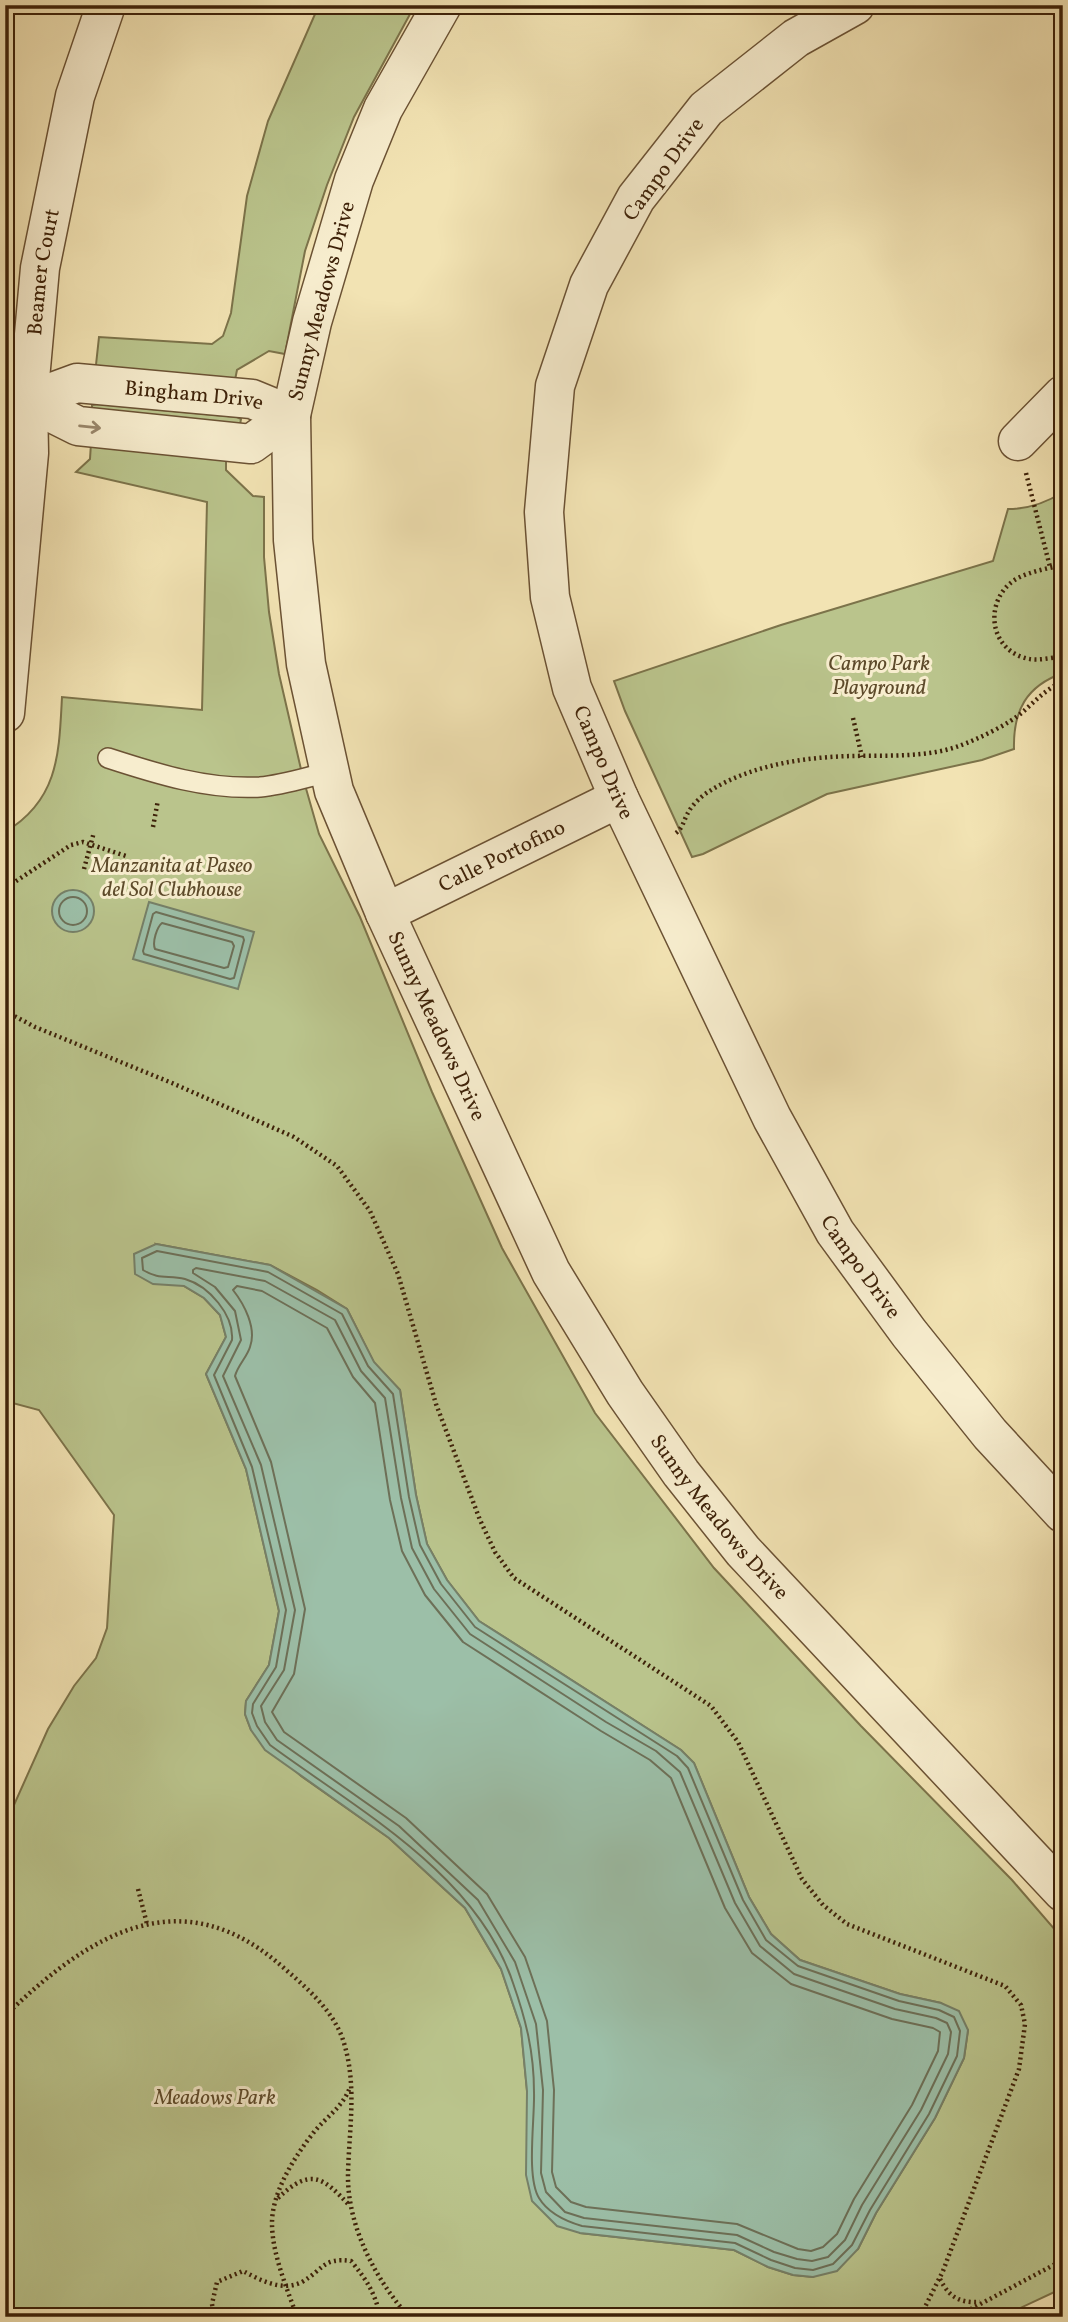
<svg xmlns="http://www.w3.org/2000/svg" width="1068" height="2322" viewBox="0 0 1068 2322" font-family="Vollkorn,serif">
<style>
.green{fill:#bac48c;stroke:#7c734a;stroke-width:2;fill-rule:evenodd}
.water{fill:#9cbfa8;stroke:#768068;stroke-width:2}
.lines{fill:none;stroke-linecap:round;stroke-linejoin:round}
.shore{stroke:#6d7058;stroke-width:2}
.service-casing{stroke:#6b5234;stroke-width:22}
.minor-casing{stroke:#6b5234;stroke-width:41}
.tertiary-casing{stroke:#6b5234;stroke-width:41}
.path{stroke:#3e2209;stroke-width:4.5;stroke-dasharray:2 3.5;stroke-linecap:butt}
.service{stroke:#f7edce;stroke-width:19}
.minor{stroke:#f7edce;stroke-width:38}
.tertiary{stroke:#f7edce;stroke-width:38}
.oneway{stroke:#9a886c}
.labels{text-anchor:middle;stroke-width:6;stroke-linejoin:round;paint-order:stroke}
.street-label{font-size:21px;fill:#3e2209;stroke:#f7edce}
.park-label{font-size:21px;font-style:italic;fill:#5d4a2a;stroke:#f7edce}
</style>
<rect width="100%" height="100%" fill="#f2e3b3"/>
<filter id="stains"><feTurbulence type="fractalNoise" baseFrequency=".00286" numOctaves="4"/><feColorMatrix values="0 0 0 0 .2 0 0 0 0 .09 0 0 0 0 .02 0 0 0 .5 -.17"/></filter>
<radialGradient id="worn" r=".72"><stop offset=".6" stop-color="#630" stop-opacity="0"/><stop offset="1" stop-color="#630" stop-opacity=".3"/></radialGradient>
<!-- green -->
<path class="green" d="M319,5H415L354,117L327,185L305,251L285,354L269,351L237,370L234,385L95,374L99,337L212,344L223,336L231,313L247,196L268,121Z
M98,404L237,417L241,419L240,425L92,411V405Z
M91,443L226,456V470L253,496L264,497V557L269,612L279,674L303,778L319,834L360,917L432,1092L502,1248L595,1413L714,1568L861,1726L1012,1880L1063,1939V2288L1001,2317H5V1825L48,1729L74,1686L96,1658L107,1628L114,1515L39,1410L5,1401V832C59,800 59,753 62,697L202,710L207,502L76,472L90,459ZM156,1244L270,1265L317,1290L347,1309L374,1363L400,1390L416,1495L427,1544L447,1580L479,1621L681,1750L694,1763L749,1897L771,1934L800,1960L900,1994L941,2003L968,2030L964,2058L935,2118L876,2213L858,2249L813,2277L793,2275L768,2267L734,2250L580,2233L527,2091L521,2028L501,1969L465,1908L389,1838L301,1776L251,1730L245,1714L246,1701L269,1665L279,1611L246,1469L206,1374L226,1337L220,1315L204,1298L184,1286Z
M1063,492V673C1026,686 1013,711 1014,749L982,760L827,794L703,854L692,857L625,711L614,681L781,625L993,561L1008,509C1027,509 1046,503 1063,492Z"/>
<!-- water -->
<path class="water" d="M52 911a21 21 0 1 1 42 0a21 21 0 1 1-42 0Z
M149,902L254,932L238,989L133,959Z
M156,1244L270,1265L347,1309L374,1362L400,1390L416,1495L427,1544L447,1580L479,1621L681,1750L694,1763L749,1897L771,1934L800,1960L900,1994L941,2003L959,2011L968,2030L964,2058L935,2118L876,2213L858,2249L837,2271L813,2277L793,2275L768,2267L734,2250L580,2233L557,2226L532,2201L526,2175L527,2091L521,2028L501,1969L465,1908L389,1838L265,1750L251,1730L245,1714L246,1701L269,1665L279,1611L246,1469L206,1374L226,1337L220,1315L204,1298L184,1286L153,1284L135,1274L134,1254Z"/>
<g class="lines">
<!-- shore -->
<path class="shore" d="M59 911a14 14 0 1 1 28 0a14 14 0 1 1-28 0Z
M156,912L243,937L244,940L234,978L230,979L144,954L143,951L153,914Z
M162,923L232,942L234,946L228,967L224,968L155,949C152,942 157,927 162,923Z
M157,1251L268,1272L342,1314L368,1366L393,1394L409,1497L420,1545L441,1584L475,1627L677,1756L688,1768L743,1900L766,1940L798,1966L899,2001L939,2010L954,2017L960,2031L957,2056L929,2114L870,2210L852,2245L833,2264L813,2270L795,2268L771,2260L735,2243L582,2226C565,2221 548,2213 539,2198C526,2177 535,2118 534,2092C534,2052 526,2020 513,1983C477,1874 358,1810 270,1745L257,1726L252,1713L253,1704L276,1667L286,1610L252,1467L214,1375L232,1340C234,1315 209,1286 185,1279C168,1275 159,1280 143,1270L142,1258Z
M196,1268L265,1281L335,1320L361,1371L385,1398L401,1498L412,1548L434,1589L470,1634L606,1722L656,1751L680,1772L735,1903L760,1946L794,1974L895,2009L936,2018L947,2023L951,2032L948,2054L921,2110L862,2205L845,2240L828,2257L812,2261L797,2259L774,2252L737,2235L584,2218L565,2212L546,2192L541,2173L543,2090L536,2024L515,1962L478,1900L399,1826L277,1740L265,1722L261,1706L284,1670L295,1610L261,1465L223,1376L241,1340L235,1311L215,1287L193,1273V1270Z
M237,1286L262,1291L327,1328L353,1377L375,1403L390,1500L402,1551L425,1595L463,1642L601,1731L650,1760L671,1778L725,1908L752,1953L791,1984L892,2019L933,2028L940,2032L938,2051L912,2105L854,2199L837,2234L823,2247L811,2251L798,2249L737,2224L586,2207L571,2202L556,2187L552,2172L554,2090L547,2021L525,1957L487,1894L406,1818L284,1732L272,1712L294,1674L305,1609L271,1462L235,1376C238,1365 247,1357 250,1347C257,1328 244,1304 233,1290Z"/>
<!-- service casing -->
<g class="service-casing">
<path id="service" d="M108,758C157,774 208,790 260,787C283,785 307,777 329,772"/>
</g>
<!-- minor casing -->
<g class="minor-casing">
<g id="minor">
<path id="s1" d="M855,5L796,38L706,109L636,198L589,285L555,386L544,512L550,597L572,688L619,798L772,1118L835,1232L909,1333L990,1434L1063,1513"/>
<path d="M5,397L28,401L78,426L251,444L291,415"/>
<path id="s2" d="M28,401L77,383L252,399L291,415"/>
<path d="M1018,441L1063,395"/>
<path id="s3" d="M5,713L29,453L28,401L40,268L75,96L106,5"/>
<path id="s4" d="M385,913L619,798"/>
</g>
</g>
<!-- tertiary casing -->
<g class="tertiary-casing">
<g id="tertiary">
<path id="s5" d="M442,5L383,109L354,180L312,322L291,415L293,540L306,664L334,791L385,913L551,1272L625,1393L681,1473L743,1551L1063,1892"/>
</g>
</g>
<!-- path -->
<path class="path" d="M1026,473L1050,567
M1063,565C1049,568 1033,571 1020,577C986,593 985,644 1022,657C1035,662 1048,658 1060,657L1063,665
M853,718L862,757
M153,827L158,800
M676,833C683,828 684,819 689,811C693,804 702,796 708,792C750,765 804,757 853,756C888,755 925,758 959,746C978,739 1010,724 1025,710C1037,699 1047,689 1063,681
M84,869L94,832
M5,893L10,885L71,845L83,842L126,856
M5,1011L35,1027L172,1083L294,1137L337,1166L370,1211L398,1274L436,1404L480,1520L495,1552L514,1578L711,1706L738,1742L802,1879L823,1905L847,1924L1005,1986L1021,2005L1025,2024L1019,2069L943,2271L920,2317
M138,1889L147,1924
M5,2016C89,1934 182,1876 285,1969C307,1988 331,2009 342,2037C358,2082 349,2128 348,2174C347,2225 375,2279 409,2317
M278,2198C311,2167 323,2177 350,2206
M940,2279C949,2297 959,2303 980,2302
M214,2317L212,2304L217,2282L243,2271C260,2280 282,2292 302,2282C323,2270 323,2257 351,2261C366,2279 376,2294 380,2317
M297,2317C287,2288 272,2254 272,2223C272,2192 295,2156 314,2132C327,2116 343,2107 350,2087
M956,2317L1063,2260"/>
<!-- service -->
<use href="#service" class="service"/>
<!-- minor -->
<use href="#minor" class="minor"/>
<!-- tertiary -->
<use href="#tertiary" class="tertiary"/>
</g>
<!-- one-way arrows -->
<defs><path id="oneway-shaft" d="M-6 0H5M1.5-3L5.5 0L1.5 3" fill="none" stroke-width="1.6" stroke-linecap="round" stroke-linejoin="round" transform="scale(1.75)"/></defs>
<use class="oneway" href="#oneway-shaft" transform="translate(90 427) rotate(6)"/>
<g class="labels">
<!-- street labels -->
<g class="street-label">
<text transform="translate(663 169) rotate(-54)" y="7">Campo Drive</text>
<text dy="7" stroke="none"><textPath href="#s3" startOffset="443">Beamer Court</textPath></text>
<text transform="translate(321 301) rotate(-75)" y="7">Sunny Meadows Drive</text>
<text dy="7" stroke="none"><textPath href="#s2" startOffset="170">Bingham Drive</textPath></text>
<text dy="7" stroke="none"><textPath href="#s1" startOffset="887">Campo Drive</textPath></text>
<text dy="7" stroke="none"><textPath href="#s4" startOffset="130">Calle Portofino</textPath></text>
<text dy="7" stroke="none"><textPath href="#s5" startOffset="1076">Sunny Meadows Drive</textPath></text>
<text dy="7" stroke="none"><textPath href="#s1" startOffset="1454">Campo Drive</textPath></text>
<text dy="7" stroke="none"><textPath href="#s5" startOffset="1645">Sunny Meadows Drive</textPath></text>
</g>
<!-- park labels -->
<g class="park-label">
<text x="879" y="670">Campo Park<tspan x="879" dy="24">Playground</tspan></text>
<text x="172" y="872">Manzanita at Paseo<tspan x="172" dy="24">del Sol Clubhouse</tspan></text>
<text x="215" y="2104">Meadows Park</text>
</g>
</g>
<!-- margin -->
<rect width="1068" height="2322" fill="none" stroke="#f2e3b3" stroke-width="28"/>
<rect x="7" y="7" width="1054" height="2308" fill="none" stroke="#3e2209" stroke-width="3.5"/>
<rect x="14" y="14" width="1040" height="2294" fill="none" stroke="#3e2209" stroke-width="2"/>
<rect width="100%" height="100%" filter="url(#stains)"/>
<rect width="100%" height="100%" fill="url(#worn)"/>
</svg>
